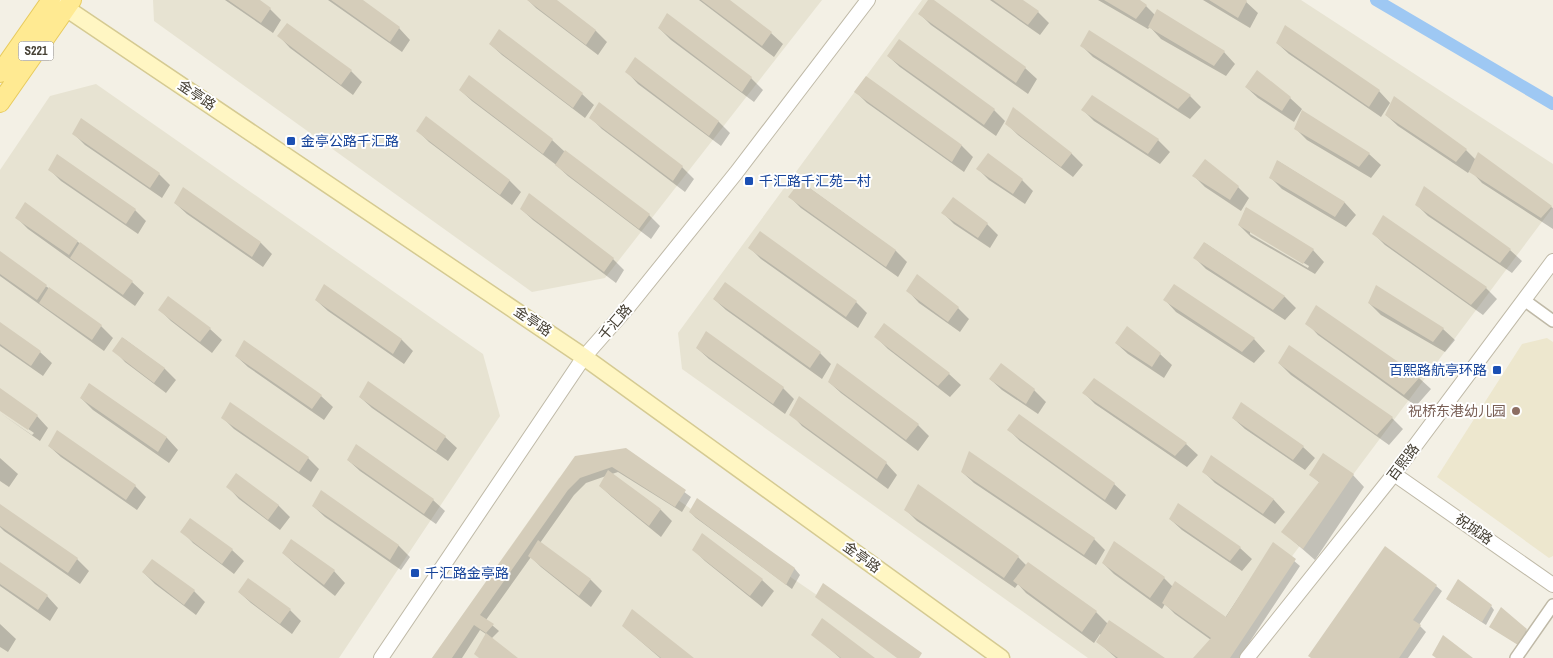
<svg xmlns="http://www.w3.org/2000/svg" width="1553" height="658" viewBox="0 0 1553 658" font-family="'Archivo Narrow','Noto Sans SC',sans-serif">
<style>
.residential{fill:#e7e3d2}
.education{fill:#ede7ce}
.shadow{fill:#0003;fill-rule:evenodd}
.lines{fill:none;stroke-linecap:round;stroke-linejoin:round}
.canal{stroke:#9ec8f3;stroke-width:12}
.building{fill:#d5cdba}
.minor-casing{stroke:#bfb9a7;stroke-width:14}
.tertiary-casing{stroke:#bfb9a7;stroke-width:16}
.secondary-casing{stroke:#d5ca92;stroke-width:19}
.primary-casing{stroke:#e8cb5e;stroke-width:20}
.minor{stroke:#fff;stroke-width:11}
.tertiary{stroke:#fff;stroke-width:14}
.secondary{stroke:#fff6c3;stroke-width:16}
.primary{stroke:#ffea92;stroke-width:18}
.transit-dot{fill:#1a4fb4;stroke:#fff;stroke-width:2}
.education-dot{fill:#8d6e63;stroke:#fff;stroke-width:2}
.labels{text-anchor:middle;stroke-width:4;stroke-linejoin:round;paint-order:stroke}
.shield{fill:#fff;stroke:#7e7971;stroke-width:1}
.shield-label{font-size:12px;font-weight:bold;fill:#464034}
.street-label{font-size:14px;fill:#464034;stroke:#fff}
.transit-label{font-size:14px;fill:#164399;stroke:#fff;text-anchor:start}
.education-label{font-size:14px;fill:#785e54;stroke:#fff;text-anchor:end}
</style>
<rect width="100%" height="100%" fill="#f3f0e5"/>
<!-- residential -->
<path class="residential" d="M153,0H822L605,278L532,292L154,21Z
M922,0H1301L1553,164V207L1216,658H1088L682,369L678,333Z
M96,84L483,354L500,416L339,658H0V170L50,96Z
M615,457L909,658H432L559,478Z"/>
<!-- education -->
<path class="education" d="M1547,338L1553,342V556L1549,558L1437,477L1522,344Z"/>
<!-- shadow -->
<path class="shadow" d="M225,0H257L270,9L281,20L273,33Z
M328,0H360L399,28L410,40L402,52Z
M528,0H555L596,31L607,42L598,55L536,8Z
M699,0H728L771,33L783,44L774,57Z
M930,0L1025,68L1037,79L1028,94L931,25L920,14Z
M990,0H1021L1038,12L1049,23L1040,35Z
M1098,0H1137L1146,6L1155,15L1157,11L1224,52L1235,64L1226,76L1161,39L1150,27L1148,29Z
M1203,0H1244L1258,13L1250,28Z
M668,15L751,78L763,90L754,102L671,40L659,28Z
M279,36L351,71L362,82L353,95L290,48Z
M1277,43L1379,91L1391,104L1390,103L1381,117L1289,54Z
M490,44L582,94L594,105L585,118L502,55Z
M1082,46L1190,96L1201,107L1190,119L1093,57Z
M888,56L994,110L1005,121L996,136L900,67Z
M635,59L719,122L730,133L721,146L638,84L627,72Z
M866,77L962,146L973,157L964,172L867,103L856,92Z
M1246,87L1290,98L1302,109L1294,122L1258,98Z
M460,90L552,140L565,152L649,215L660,226L651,239L568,176L555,164L472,101Z
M1093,97L1158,140L1170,152L1160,164L1094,121L1083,110Z
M1394,98L1466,150L1476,160L1551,207L1553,208V229L1482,183L1470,170L1468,173L1398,126L1386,115Z
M599,104L682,167L694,179L685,192L602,129L590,117Z
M1303,112L1369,154L1381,165L1371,178L1307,140L1296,129Z
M426,118L510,181L521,192L512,205L429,142L418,131Z
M1007,124L1071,153L1083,165L1073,177L1018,135Z
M74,134L159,174L170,185L162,198L85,145Z
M1278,161L1345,203L1356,215L1346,227L1282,189L1271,178Z
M978,169L1022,180L1033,191L1025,204L989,180Z
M50,170L135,210L146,221L138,234L61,181Z
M1194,176L1238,187L1249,198L1241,211L1205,187Z
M801,182L896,251L907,262L898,277L801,208L790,197Z
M183,189L261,243L272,254L263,267L187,214L175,203Z
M1417,205L1510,250L1522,261L1512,273L1428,216Z
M1246,208L1313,250L1324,262L1315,274L1251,237L1239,225ZM1250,231L1309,266L1308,268L1250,234Z
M521,209L613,259L624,270L616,283L533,220Z
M943,213L987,224L998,235L990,248L954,224Z
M17,218L78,242L132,282L144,293L135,306L28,229Z
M1373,233L1486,288L1497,299L1483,315L1385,245Z
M1205,243L1285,297L1296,308L1285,320L1206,269L1195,258Z
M750,248L856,302L867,313L858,328L761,259Z
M0,253L101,326L113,338L104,351L0,276Z
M324,286L402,340L413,351L404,364L328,311L316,300Z
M1174,286L1254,339L1265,351L1254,363L1176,312L1165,300Z
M908,291L958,308L969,319L960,332L919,303Z
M714,299L820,353L831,364L822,379L726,310Z
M1369,303L1443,329L1455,340L1445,352L1381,315Z
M1316,307L1419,378L1431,389L1416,406L1318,335L1307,323Z
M160,310L210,329L222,340L212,353L171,321Z
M0,324L40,352L52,363L43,376L0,346Z
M876,337L949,374L961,385L950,397L888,349Z
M123,338L165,369L176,380L166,393L125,362L114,350Z
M1116,343L1160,354L1172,365L1164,378L1128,354Z
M697,348L783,388L794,399L785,414L709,359Z
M236,356L321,396L333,407L324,420L248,367Z
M1279,363L1392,418L1403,429L1389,445L1291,375Z
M1001,365L1034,390L1046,402L1038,414L1002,390L990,379Z
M829,382L918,425L929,436L918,451L841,393Z
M368,383L445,437L457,448L448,461L372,408L360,397Z
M89,384L167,438L178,450L169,463L93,410L81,398Z
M0,390L37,416L48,428L40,441L0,413L32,435L34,433L0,409Z
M1084,393L1186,444L1198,455L1187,467L1095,404Z
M791,414L886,463L897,475L888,489L802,426Z
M223,418L308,458L319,469L311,482L234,429Z
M1233,418L1303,447L1315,458L1305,470L1245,429Z
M1009,430L1114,484L1126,495L1116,510L1020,441Z
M49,446L135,486L146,497L137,510L61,457Z
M356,446L433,500L445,511L436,524L360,471L348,460Z
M626,449L691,497L682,512L618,472L612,474L661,510L672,521L661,537L612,497L600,486L606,476L586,483L574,495L540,543L591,580L602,591L591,607L541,567L531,557L486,620L499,631L491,639L516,658H480L486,634L480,630L462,658H433L576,457Z
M1212,457L1274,500L1285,512L1275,524L1215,483L1204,472Z
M0,458L18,474L9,487L0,481Z
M962,472L1094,539L1105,550L1096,565L974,483Z
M1311,475H1353L1364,487L1315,560L1283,532L1320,483Z
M228,487L278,505L290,517L280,530L239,499Z
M321,492L399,546L410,557L401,570L325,517L313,506Z
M697,500L795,569L800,575L792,589L696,518L690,512Z
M0,506L77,559L89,571L80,584L4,531L0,527Z
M905,509L1018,557L1027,566L1096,612L1108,624L1163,658H1116L1098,642L1101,635L1100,634L1094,643L1026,593L1018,584L1015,588L917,521Z
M1170,519L1240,548L1252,559L1242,571L1182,530Z
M190,520L232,550L244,561L234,574L193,543L182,531Z
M1274,544L1300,566L1239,658H1195L1211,640L1175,614L1165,604L1162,609L1114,574L1103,563L1164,578L1173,587L1225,618Z
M693,549L762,580L774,591L762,607L705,561Z
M283,553L334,571L345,583L335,596L295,564Z
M0,564L47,596L58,608L50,621L0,586Z
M143,572L194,591L205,602L196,615L155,584Z
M1436,586L1442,591L1419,625L1426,632L1408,658H1312Z
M239,592L290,610L301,621L292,634L251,603Z
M1451,602L1491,606L1494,610L1486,625Z
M0,624L16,639L8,652L0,647Z
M623,626L692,658H660Z
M1491,627L1526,630L1530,634L1522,647Z
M813,634L873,658H840Z"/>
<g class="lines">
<!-- canal -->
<path class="canal" d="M1376,0L1553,104"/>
</g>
<!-- building -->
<path class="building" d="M228,0H260L271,8L261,23Z
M331,0H363L400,27L390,42Z
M527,0H557L596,30L586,45Z
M701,0H730L772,32L762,46Z
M928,0H934L1026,67L1016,83L918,14Z
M993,0H1023L1039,11L1028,25Z
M1104,0H1140L1147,5L1136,19Z
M1209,0H1246L1247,1L1238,18Z
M1157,9L1225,51L1214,66L1148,27Z
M667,13L752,77L742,92L658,28Z
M287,23L352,70L341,85L277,36Z
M1285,25L1380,90L1369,107L1276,43Z
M499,29L583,93L573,108L489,44Z
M1089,30L1191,95L1178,109L1080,46Z
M899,39L995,109L984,125L887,56Z
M635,57L719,121L709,136L625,72Z
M1257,70L1291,97L1282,111L1245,87Z
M469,75L553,139L543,154L459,90Z
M866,76L962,145L952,162L854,92Z
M1092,95L1159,139L1148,154L1081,110Z
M1394,96L1467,149L1456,162L1385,115Z
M599,102L683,166L673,181L589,118Z
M1013,107L1072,153L1061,167L1005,124Z
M1302,110L1370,153L1359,167L1294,129Z
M426,116L510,180L500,195L416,131Z
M81,118L160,173L150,188L72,134Z
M565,150L650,214L639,229L555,165Z
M1478,152L1552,206L1541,218L1469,172Z
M988,153L1023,179L1013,194L976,169Z
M57,154L136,209L126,224L48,170Z
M1205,159L1239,186L1230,200L1192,176Z
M1277,160L1345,202L1335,217L1269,178Z
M800,181L896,250L886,267L788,197Z
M1424,186L1511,249L1500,263L1415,205Z
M183,187L261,242L252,257L174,203Z
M529,193L614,258L604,272L520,209Z
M953,197L988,223L978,238L941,213Z
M25,202L78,241L69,255L15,218Z
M1246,207L1314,249L1303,264L1238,225Z
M1383,215L1487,287L1471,305L1372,234Z
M760,231L857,301L846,317L748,248Z
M80,242L133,281L123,295L70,258Z
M1204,242L1285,296L1273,310L1193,258Z
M0,251L47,285L37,300L0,274Z
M917,274L959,307L948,322L906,291Z
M725,282L821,352L810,368L713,299Z
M324,284L402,339L393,354L315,300Z
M1174,284L1255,338L1242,352L1163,300Z
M1376,285L1444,328L1433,342L1368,303Z
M49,287L102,325L92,340L39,303Z
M168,296L211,328L200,342L158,310Z
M1316,305L1420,377L1404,395L1305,324Z
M0,322L41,351L31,366L0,344Z
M884,323L950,373L938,386L874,337Z
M1127,326L1161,353L1152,367L1115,343Z
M706,331L784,387L773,404L696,348Z
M122,337L165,368L154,383L112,351Z
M244,340L322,395L312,409L235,356Z
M1289,345L1393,417L1377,435L1278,363Z
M837,363L919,424L906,440L828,382Z
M1001,363L1035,389L1026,404L989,379Z
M1094,378L1187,443L1175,456L1082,393Z
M368,381L446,436L436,451L359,397Z
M89,383L167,437L158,452L80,398Z
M0,388L38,415L28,430L0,411Z
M799,396L887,462L877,479L789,415Z
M230,402L309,457L299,472L221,418Z
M1241,402L1304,446L1293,460L1232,418Z
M1019,414L1115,483L1105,500L1007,430Z
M57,430L136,485L126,500L48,446Z
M356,444L434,499L424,514L347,460Z
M626,448L686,490L675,507L612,467L580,478L568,490L480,615L494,624L486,633L518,658H479L474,654L486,633L474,625L452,658H432L575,456Z
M969,451L1095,538L1084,555L961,472Z
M1323,453L1354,474L1303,549L1281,532L1319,482L1309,475Z
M1211,455L1274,499L1263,514L1202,472Z
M608,470L661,509L649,526L599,486Z
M236,473L279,505L268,520L226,487Z
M918,484L1019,556L1004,578L904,510Z
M321,490L399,545L390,560L312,506Z
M697,498L795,568L786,585L689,512Z
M1178,503L1241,547L1230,561L1169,519Z
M0,504L78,558L68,573L0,526Z
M190,518L233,549L222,564L180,532Z
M702,533L763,579L750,596L692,550Z
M291,539L335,570L324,585L282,553Z
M538,540L591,579L579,596L528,556Z
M1114,541L1165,577L1150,598L1102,563Z
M1273,542L1296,559L1230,658H1193L1211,638L1162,603L1175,581L1226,617Z
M1385,546L1437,585L1413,620L1421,625L1399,658H1311L1308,656Z
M152,559L195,590L184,605L142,572Z
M0,562L48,595L38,610L0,584Z
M1028,562L1097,611L1082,632L1013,581Z
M248,578L291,609L280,624L238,592Z
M1458,579L1492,605L1482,622L1446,599Z
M823,583L922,653L919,658H897L815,597Z
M1501,607L1527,629L1518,645L1489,627Z
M632,609L694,658H661L622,626Z
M822,618L875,658H841L811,635Z
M1109,620L1165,658H1118L1096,642Z
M1443,635L1473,658H1436L1432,655Z"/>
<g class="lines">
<!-- minor casing -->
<g class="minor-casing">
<path id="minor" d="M1524,300L1553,321
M1516,658L1553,605"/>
</g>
<!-- tertiary casing -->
<g class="tertiary-casing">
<path id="tertiary" d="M1394,474L1553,585
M381,658L584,357L629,306L736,173L868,0
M1247,658L1394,474L1553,261"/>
</g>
<!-- secondary casing -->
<g class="secondary-casing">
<path id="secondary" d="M54,0L584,357L1001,658"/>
</g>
<!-- primary casing -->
<g class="primary-casing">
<path id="primary" d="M0,73L51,0
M0,103L72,0"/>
</g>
<!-- minor -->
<use href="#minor" class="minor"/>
<!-- tertiary -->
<use href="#tertiary" class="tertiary"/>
<!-- secondary -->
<use href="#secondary" class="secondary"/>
<!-- primary -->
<use href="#primary" class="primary"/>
</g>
<!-- markers -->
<g class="transit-dot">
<rect x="286" y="136" width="10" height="10" rx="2.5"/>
<rect x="744" y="176" width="10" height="10" rx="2.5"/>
<rect x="1492" y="365" width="10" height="10" rx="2.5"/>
<rect x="410" y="568" width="10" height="10" rx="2.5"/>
</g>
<circle class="education-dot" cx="1516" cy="411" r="5"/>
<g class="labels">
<!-- shield labels -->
<rect class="shield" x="18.5" y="41.5" width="35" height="19" rx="4"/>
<g class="shield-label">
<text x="36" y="55">S221</text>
</g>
<!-- street labels -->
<g class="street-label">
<text transform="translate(197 95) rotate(34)" y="5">金亭路</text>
<text transform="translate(533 321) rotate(34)" y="5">金亭路</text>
<text transform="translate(615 322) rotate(-49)" y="5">千汇路</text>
<text transform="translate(1403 462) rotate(-53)" y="5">百熙路</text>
<text transform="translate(1474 529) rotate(35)" y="5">祝城路</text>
<text transform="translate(862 557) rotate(36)" y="5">金亭路</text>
</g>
<!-- transit labels -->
<g class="transit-label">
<text x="301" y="146">金亭公路千汇路</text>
<text x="759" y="186">千汇路千汇苑一村</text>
<text x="1487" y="375" text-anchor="end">百熙路航亭环路</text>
<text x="425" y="578">千汇路金亭路</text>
</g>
<!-- education labels -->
<g class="education-label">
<text x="1506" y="416">祝桥东港幼儿园</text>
</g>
</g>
</svg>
